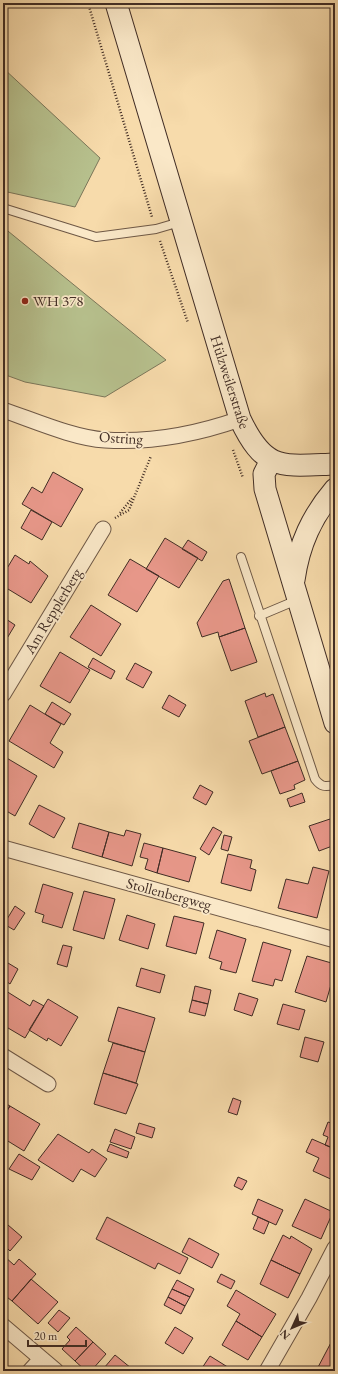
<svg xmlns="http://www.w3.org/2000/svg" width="338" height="1374" viewBox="0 0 338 1374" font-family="'EB Garamond',serif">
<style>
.green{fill:#b7c18e;stroke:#7c775a}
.building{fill:#e79789;stroke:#412d25}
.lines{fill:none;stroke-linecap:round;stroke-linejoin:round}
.lane-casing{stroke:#6e5846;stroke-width:10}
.street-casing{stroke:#6e5846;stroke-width:17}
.secondary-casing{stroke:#412d25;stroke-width:23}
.path{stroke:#412d25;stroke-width:2.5;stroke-dasharray:1 2;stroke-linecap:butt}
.lane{stroke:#fae8c8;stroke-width:8}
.street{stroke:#fae8c8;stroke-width:15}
.secondary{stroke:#fae8c8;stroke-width:21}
.poi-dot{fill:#8f2418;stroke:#fae8c8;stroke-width:1.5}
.labels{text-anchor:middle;stroke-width:3.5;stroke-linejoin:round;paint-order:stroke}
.poi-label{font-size:15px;fill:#412d25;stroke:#fae8c8;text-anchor:start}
.street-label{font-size:15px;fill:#412d25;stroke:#fae8c8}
</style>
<rect width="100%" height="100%" fill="#f7dbab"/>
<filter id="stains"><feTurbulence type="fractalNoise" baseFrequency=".005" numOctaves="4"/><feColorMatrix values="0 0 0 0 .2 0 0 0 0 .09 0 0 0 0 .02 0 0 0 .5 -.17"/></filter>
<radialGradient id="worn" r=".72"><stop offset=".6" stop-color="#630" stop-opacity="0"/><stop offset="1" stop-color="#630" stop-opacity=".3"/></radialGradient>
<!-- green -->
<path class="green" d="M3,68L100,158L75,207L3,191Z
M3,227L166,360L105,397L25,382L3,374Z"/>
<!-- building -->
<path class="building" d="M53,472L83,489L61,527L22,504L32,487L42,493Z
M31,510L52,522L42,540L21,528Z
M165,538L198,558L179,588L146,569Z
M188,540L207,552L202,561L182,549Z
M15,555L29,564L30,561L48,576L31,603L3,586V575Z
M130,559L159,576L137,612L108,595Z
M229,579L245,628L219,637L218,632L202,637L197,623L223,581Z
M91,605L121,624L101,656L70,637Z
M3,617L15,625L3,645Z
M245,628L257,662L231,671L219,637Z
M60,652L90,670L70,703L40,686Z
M93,658L115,671L111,679L88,667Z
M135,663L152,672L143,688L126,679Z
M265,693L266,697L273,694L285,727L258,737L245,701Z
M169,695L186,705L179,717L162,708Z
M52,702L71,714L64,725L45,714Z
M30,705L61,724L50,743L63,752L54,768L9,741Z
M285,727L298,761L262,774L249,741Z
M5,757L37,776L15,816L3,809V761Z
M298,761L305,780L294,785L295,789L280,794L271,771Z
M200,785L213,792L206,805L193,798Z
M302,793L305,802L290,807L287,799Z
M39,805L65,818L54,838L29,824Z
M330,819L335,832V845L319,851L309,826Z
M79,823L109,832L102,857L72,848Z
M213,827L222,832L209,855L200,849Z
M126,830L141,834L132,866L102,857L109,832L124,836Z
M224,835L232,837L228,851L221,849Z
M144,843L163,848L157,873L145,869L148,859L140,857Z
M163,848L196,857L189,882L157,873Z
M228,854L252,860L250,868L256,870L251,891L221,883Z
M313,867L329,871L317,918L278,908L286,879L308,884Z
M43,884L73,893L62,928L42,922L44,915L35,912Z
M84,891L115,899L104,939L73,930Z
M15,906L25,913L14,930L4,924Z
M127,915L155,924L148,949L119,940Z
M174,916L204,923L196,954L166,946Z
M217,930L246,939L236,973L220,969L222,962L209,958Z
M263,942L291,950L282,981L275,979L273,986L252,981Z
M63,945L72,947L67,967L57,964Z
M307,956L335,964V971L326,1002L295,992Z
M3,960L18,969L10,984L3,979Z
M141,968L165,975L160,993L136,986Z
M195,986L211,990L208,1004L192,1000Z
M6,991L30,1006L33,1000L44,1006L25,1038L3,1025V997Z
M239,993L258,999L252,1016L234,1010Z
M48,999L78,1017L61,1046L48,1038L47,1041L29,1030Z
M192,1000L208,1004L205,1016L189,1012Z
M283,1004L305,1010L299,1030L277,1024Z
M118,1007L155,1018L145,1052L108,1041Z
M305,1037L324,1042L318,1062L300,1057Z
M113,1043L145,1052L136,1083L103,1073Z
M103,1073L138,1084L126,1114L94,1104Z
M335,1087V1099L331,1097Z
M233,1098L241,1101L237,1115L228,1112Z
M3,1102L10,1106L3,1117Z
M10,1106L40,1124L24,1151L3,1138V1117Z
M328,1122L334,1124L335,1123V1149L325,1145L328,1137L323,1135Z
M139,1123L155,1128L152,1138L136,1133Z
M115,1129L135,1137L131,1149L110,1142Z
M58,1134L89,1153L92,1149L107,1159L95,1177L81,1169L73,1182L38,1160Z
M312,1139L335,1149V1181L313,1171L319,1158L306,1152Z
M110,1144L129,1152L127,1158L107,1151Z
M19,1154L40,1167L32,1180L9,1169Z
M238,1177L247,1181L242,1190L234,1186Z
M258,1199L283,1210L276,1225L252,1214Z
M305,1199L333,1212L321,1239L292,1226Z
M107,1217L188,1258L180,1274L158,1263L155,1269L96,1239Z
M258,1217L269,1222L264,1234L253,1229Z
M8,1225L22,1237L10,1251L3,1244V1230Z
M283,1235L290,1239L291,1236L312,1249L300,1274L271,1260Z
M189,1238L219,1254L212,1268L182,1252Z
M4,1256L14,1265L19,1259L36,1274L12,1301L3,1294Z
M271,1260L300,1274L288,1298L260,1284Z
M221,1274L235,1281L231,1289L217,1282Z
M31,1279L58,1302L38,1324L12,1301Z
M177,1280L194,1289L190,1297L172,1289Z
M172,1289L190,1297L185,1306L168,1297Z
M236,1290L276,1314L262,1337L236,1321L240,1314L227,1306Z
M168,1297L185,1306L181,1314L164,1305Z
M59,1310L70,1318L58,1332L48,1323Z
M236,1321L262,1337L248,1360L222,1345Z
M76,1327L93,1342L75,1361L62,1349L70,1340L67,1337Z
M175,1327L193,1338L183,1354L165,1343Z
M335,1335V1371H316Z
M93,1342L106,1354L91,1371H86L75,1361Z
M115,1355L131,1368L128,1371H107L104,1368Z
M210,1356L234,1371H200Z"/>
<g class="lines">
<!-- lane casing -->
<g class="lane-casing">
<path id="lane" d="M3,208L96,237L156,229L180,222
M241,557L315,779C321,787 325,787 335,785
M259,616L297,600"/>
</g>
<!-- street casing -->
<g class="street-casing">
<path id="street" d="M3,410C33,420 73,438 105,440C151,443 197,434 240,419
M3,694L103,529
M3,848L335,940
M3,1056L48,1084
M3,1326L56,1371
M30,1371L41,1359
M267,1371L309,1298L335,1248"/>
</g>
<!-- secondary casing -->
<g class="secondary-casing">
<path id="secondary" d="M116,3L240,419C265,472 282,466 335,464
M271,460L264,474L265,489L335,723
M294,580C299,544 312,516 335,489"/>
</g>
<!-- path -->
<path class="path" d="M88,3L152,217
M160,241L188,323
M233,450L243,478
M120,513L133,497
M115,518L129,510L151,456"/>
<!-- lane -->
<use href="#lane" class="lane"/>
<!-- street -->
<use href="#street" class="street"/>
<!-- secondary -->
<use href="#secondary" class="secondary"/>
</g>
<!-- markers -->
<circle class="poi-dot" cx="25" cy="301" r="4"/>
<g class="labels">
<!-- poi labels -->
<g class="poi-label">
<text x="33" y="306">WH 378</text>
</g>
<!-- street labels -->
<g class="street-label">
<text transform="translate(230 382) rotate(72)" y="5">Hülzweilerstraße</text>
<text transform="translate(121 438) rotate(3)" y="5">Ostring</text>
<text transform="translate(53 611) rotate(-59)" y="5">Am Repplerberg</text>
<text transform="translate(169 894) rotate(15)" y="5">Stollenbergweg</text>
</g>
</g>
<!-- margin -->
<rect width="338" height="1374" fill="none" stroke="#f7dbab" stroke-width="16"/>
<rect x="4" y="4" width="330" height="1366" fill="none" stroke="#412d25" stroke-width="2"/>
<rect x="8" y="8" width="322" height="1358" fill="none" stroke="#412d25"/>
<!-- north arrow -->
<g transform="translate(292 1328) rotate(226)" stroke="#fae8c8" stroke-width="3" paint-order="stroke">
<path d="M0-3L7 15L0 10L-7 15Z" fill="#412d25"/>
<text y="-6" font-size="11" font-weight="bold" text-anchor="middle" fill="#412d25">N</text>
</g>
<!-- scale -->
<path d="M28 1340v6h58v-6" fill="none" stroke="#412d25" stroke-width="2"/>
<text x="34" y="1340" font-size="12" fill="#412d25" stroke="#fae8c8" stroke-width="3" paint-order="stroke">20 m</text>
<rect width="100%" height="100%" filter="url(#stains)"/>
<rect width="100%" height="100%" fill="url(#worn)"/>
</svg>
